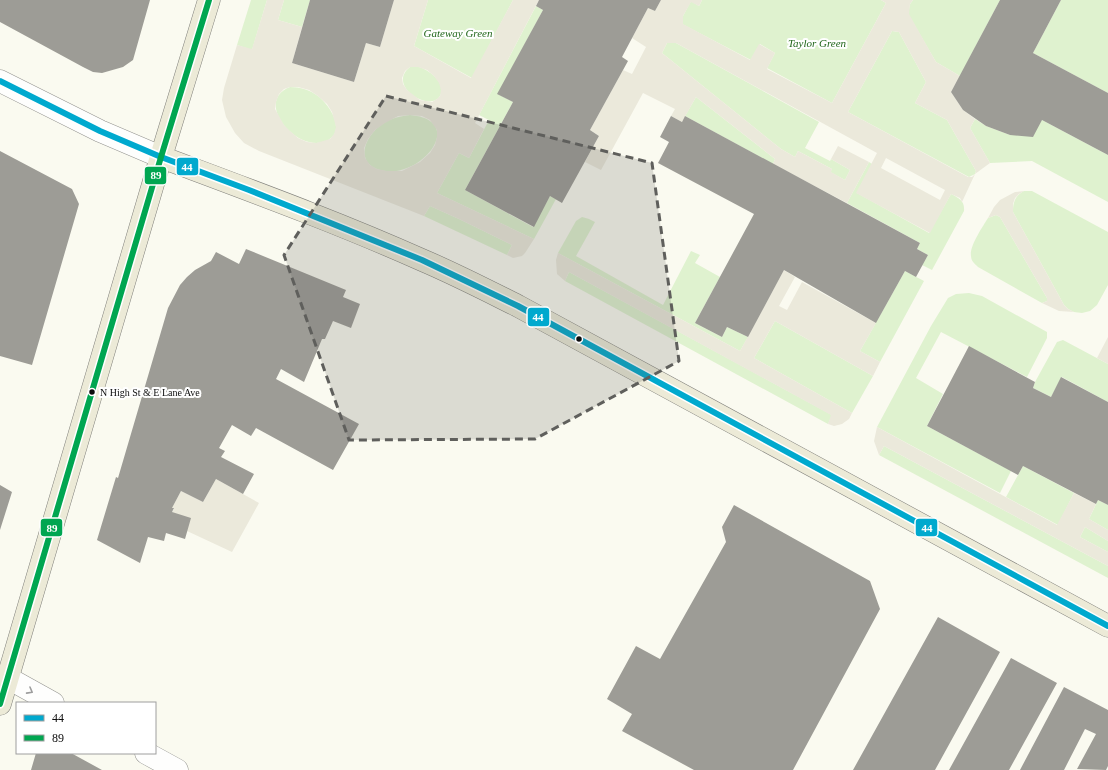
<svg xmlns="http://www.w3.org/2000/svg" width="1108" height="770" viewBox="0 0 1108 770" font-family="Georgia,serif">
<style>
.green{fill:#dff2cf}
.plaza{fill:#ebe9db;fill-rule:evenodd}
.building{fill:#9d9c96}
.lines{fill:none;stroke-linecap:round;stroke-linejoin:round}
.minor-casing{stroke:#93938f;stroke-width:23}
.major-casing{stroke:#80807c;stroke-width:23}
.minor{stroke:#fefefd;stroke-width:22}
.major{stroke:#ecead7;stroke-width:22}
.bus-1-casing{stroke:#fff;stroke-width:9}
.bus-2-casing{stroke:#fff;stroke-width:9}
.bus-1{stroke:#00a9ce;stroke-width:6}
.bus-2{stroke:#00a651;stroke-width:6}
.oneway{stroke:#9d9d9d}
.marked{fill:#5f5f5c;fill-opacity:0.2;stroke:#5f5f5c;stroke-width:3;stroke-dasharray:8 5;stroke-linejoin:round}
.bus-dot{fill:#0c0c0c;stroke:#fff;stroke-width:1.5}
.labels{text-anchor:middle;stroke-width:4;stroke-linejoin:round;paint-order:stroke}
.bus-label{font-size:10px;fill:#0c0c0c;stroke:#fff;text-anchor:start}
.park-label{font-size:11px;font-style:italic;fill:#20661a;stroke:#fff}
.line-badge{stroke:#fff;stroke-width:1.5}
.badge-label{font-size:11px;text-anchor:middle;font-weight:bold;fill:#fff}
</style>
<rect width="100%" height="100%" fill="#fafaf0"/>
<!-- green -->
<path class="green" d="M251,0H267L252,50L237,45Z
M284,0H310L302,27L278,20Z
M428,0H513L472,78L414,46Z
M702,0H881L886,3L832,103L767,68L775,53L760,44L751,60L682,24L683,16L691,1L699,6Z
M913,0H1000L960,76L936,62L908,14L910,4Z
M1061,0H1108V93L1033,53Z
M536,6L543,10L498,94L513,102L465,190L533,227L550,196L556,199L534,239L437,193L459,153L469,158L489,120L479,115Z
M892,31L899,32L926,82L915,103L947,120L976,171L975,174L969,177L848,112Z
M667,43H676L819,122L805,148L830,161L831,159L850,170L845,180L830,172L832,169L798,151L795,157L781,149L662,53Z
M410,67C413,67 416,66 419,67C430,70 447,84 440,96C430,113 386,86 410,67Z
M290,87C300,87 310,90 318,96C332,107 348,135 323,142C294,150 254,101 290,87Z
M696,97L775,159L773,164L685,116Z
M410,115C467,120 423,177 385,171C353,166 363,136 384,123C392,118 401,116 410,115Z
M975,119L986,126L1010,135L1042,120L1108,155V202L1032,161L990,163L970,128Z
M869,162L872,164L857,193L929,233L951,194C959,198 965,201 964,211L932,270L922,265L928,255L917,249L920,243L847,203Z
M1024,191H1032L1108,232V285L1097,305L1090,311L1082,313L1074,312L1068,309L1064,305L1013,212C1013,202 1015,196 1024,191Z
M430,206L459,219L512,245L507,255L424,216Z
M996,215L1000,217L1047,298V301L1042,303L978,267C975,264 971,261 971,256C969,247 983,226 988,218Z
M582,217L589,219L595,222L576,256L663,305L691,251L700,255L695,263L720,277L695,323L722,337L727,327L748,337L740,351L558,253L576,221Z
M905,271L924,281L880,362L860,351Z
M569,272L832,415L828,424L565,281Z
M969,293L982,296L1047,332V338L1027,377L941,332L916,378L943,394L927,426L1011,471L1000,493L877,427L931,326L948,298L956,294Z
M775,321L873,376L852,413L754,358Z
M1063,340L1108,364V402L1062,377L1051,397L1033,388L1035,382L1057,342Z
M884,446L1108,566V578L879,455Z
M1023,466L1074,493L1058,525L1006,497Z
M1098,500L1108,505V530L1089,519Z
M1085,527L1108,541V552L1080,537Z"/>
<!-- plaza -->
<path class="plaza" d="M267,0H284L278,20L302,27L292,63L354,82L366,43L380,47L394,0H428L414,46L471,78L513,0H539L475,123L484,129L469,158L459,153L437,193L534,239L525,253L522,256L513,258L507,255L512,245L459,219L430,206L424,216L259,151L244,143L235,133L226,117L222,100L224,88L237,45L252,49ZM410,67H418L427,70L434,76L439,83L441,90L440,96L437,99L432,102L420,100L407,90L403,84L402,78L405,71ZM290,87H298L309,90L318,96L327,104L332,112L336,127L334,134L330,139L316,143L307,142L298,138L290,131L284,125L275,109L276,102L279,94L284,89ZM410,115L422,116L430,120L437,130V137L435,145L430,153L420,162L402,171H387L377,169L370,165L365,158L364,148L368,139L375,130L385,123L398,116Z
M661,0H702L699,6L691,2L683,16V24L750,60L759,44L775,53L767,69L832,103L886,3L881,0H913L910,4L909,14L936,62L960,76L951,92L963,110L975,119L970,128L990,163L975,174L962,202L960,198L951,194L930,233L856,193L877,153L676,43H667L662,53L781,149L795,157L798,151L832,169L831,172L845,180L850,170L831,159L838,146L869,162L847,203L773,164L775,159L696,97L682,122L671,116L675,109L643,93L601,170L585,162L599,136L590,130L623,70L632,74L646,47L632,38L648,8L655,11ZM892,31L899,32L926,82L915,103L947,120L976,171L975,174L972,177H968L848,112ZM886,158L945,190L940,200L881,168Z
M1024,191L1019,194L1015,198L1013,204V212L1064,305L1068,309L1074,312L1059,311L1042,303L1047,301V298L1000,217L996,215L988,218L994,207L1000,200L1015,192Z
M558,253L740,351L784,270L795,277L779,306L787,310L802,282L876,323L860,351L880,362L873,376L775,321L754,358L852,413L849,419L842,424L834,426L828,424L831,415L569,272L565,281L557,274L556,260Z
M1108,337V364L1097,358Z
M877,427L1057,525L1074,493L1096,504L1089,519L1108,530V541L1085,527L1080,537L1108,552V566L884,446L879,455L874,441Z
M216,479L259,503L232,552L187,531L172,512L174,509L172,508L181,491L203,502Z"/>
<!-- building -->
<path class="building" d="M0,0H150L133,60L123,67L102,73L93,72L83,67L0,22Z
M310,0H394L380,47L366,43L354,82L292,63Z
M539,0H661L655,11L648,8L622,57L628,61L590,130L599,136L562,203L550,196L534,227L465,190L513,102L497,94L543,10L536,6Z
M1000,0H1061L1033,53L1108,93V155L1042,120L1033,137L1010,135L986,126L963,110L951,92Z
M671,116L682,122L685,116L920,243L917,249L928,255L916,277L905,271L876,323L784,270L748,337L727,327L722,337L695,323L754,214L658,163L669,142L660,137Z
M0,151L72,189L79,204L32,365L0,356Z
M246,249L346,290L343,297L360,304L351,328L333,321L325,339H322L304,382L281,369L276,379L359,424L333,470L256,428L251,436L232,425L219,448L225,451L221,457L254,474L243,494L216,479L203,502L181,491L172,508H174L172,512L191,518L185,539L166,533L164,541L148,537L140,563L97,540L116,477L118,478L168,308L180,285L187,277L195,270L211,261L216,252L239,264Z
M969,346L1035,382L1033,388L1051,397L1061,377L1108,402V505L1098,500L1096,504L1023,466L1018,475L927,426Z
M0,485L12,492L0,530Z
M734,505L870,581L880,609L793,770H694L622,731L632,714L607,699L636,646L660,659L726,542L722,527Z
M938,617L1000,652L935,770H853Z
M1011,658L1057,683L1009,770H949Z
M1064,687L1108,710V766L1106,770L1077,769L1096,734L1085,729L1064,770H1020Z
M36,753H71L102,770H31Z"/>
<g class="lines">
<!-- minor casing -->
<g class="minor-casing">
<path id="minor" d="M0,81L100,131L161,157
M8,678L53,703
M146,753L177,770"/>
</g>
<!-- major casing -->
<g class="major-casing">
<path id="major" d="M161,157C249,190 337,222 422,260C455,274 486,290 518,306L1108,626
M0,704L161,157L209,0"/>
</g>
<!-- minor -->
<use href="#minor" class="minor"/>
<!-- major -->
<use href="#major" class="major"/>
<!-- bus-1 casing -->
<g class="bus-1-casing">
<path id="bus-1" d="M0,81L100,131L161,157L249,190L422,260L518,306L1108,626"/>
</g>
<!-- bus-2 casing -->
<g class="bus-2-casing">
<path id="bus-2" d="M0,704L161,157L209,0"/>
</g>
<!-- bus-1 -->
<use href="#bus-1" class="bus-1"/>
<!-- bus-2 -->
<use href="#bus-2" class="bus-2"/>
</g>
<!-- one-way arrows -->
<defs><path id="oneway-chevron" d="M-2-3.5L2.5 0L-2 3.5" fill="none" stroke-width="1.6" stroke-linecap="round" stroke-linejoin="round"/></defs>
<use class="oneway" href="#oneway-chevron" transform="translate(30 691) rotate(29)"/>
<!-- marked area -->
<path class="marked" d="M386,96L652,163L679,361L535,439L349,440L284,255Z"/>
<!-- markers -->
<g class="bus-dot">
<circle cx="579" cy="339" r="3.5"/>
<circle cx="92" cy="392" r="3.5"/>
</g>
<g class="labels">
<!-- bus labels -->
<g class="bus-label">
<text x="100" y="396">N High St &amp; E Lane Ave</text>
</g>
<!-- park labels -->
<g class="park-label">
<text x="458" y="37">Gateway Green</text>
<text x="817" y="47">Taylor Green</text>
</g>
</g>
<g class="line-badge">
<rect x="176" y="157" width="23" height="19" rx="4" fill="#00a9ce"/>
<rect x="144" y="166" width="23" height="19" rx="4" fill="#00a651"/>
<rect x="527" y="307" width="23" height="20" rx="4" fill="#00a9ce"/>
<rect x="915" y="518" width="23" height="19" rx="4" fill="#00a9ce"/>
<rect x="40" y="518" width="23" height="19" rx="4" fill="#00a651"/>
</g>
<g class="badge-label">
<text x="187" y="171">44</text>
<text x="156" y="179">89</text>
<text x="538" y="321">44</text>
<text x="927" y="532">44</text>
<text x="52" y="532">89</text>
</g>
<!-- legend -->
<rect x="16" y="702" width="140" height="52" fill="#ffffff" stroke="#9e9e9e"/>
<rect x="24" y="715" width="20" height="6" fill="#00a9ce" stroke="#9e9e9e"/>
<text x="52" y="722" font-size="12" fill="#0c0c0c">44</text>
<rect x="24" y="735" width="20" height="6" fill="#00a651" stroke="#9e9e9e"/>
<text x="52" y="742" font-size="12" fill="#0c0c0c">89</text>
</svg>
